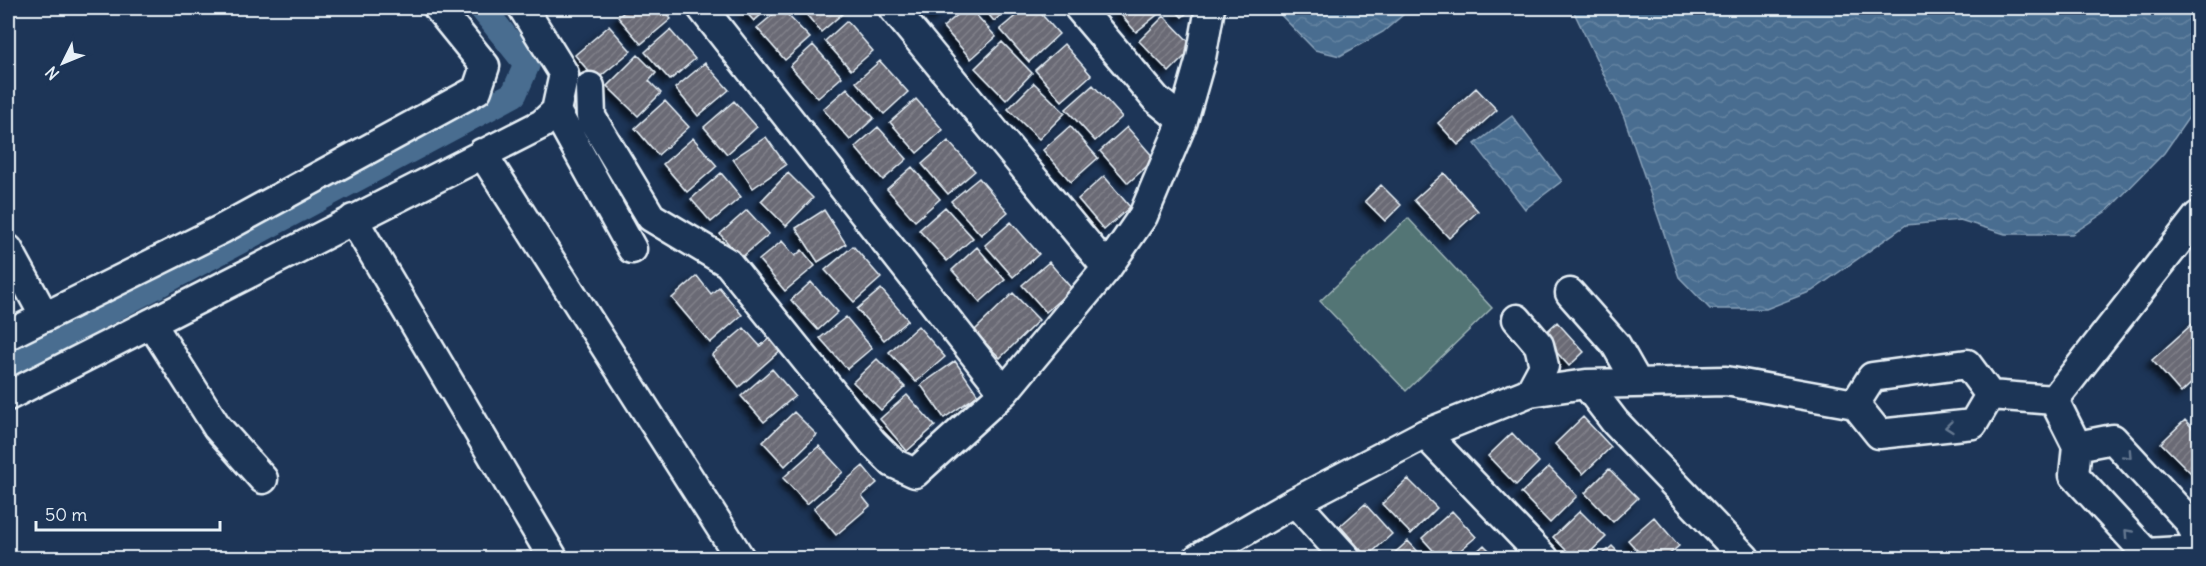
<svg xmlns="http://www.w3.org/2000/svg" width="2206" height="566" viewBox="0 0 2206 566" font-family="Delius,sans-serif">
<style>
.garden{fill:#527575;stroke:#9db3b6;stroke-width:1.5}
.water{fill:url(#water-waves);stroke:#89a2ba;stroke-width:1.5}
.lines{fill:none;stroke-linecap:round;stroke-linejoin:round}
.canal{stroke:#496d90;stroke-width:26}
.building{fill:url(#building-hatch);stroke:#e8f1f8;stroke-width:1.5;filter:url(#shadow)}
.street-casing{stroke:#e8f1f8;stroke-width:33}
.street{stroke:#1d3557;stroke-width:28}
.oneway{stroke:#64778f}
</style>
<defs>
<pattern id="water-waves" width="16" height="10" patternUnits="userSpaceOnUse" patternTransform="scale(1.5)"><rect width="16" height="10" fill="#496d90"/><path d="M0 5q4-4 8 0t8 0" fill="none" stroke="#6382a0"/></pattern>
<pattern id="building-hatch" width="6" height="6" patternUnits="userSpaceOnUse" patternTransform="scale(1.5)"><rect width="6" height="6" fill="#6b6a74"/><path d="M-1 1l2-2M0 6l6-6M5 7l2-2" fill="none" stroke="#808089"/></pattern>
<filter id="shadow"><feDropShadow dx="-5.5" dy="5.5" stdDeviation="3" flood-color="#0009"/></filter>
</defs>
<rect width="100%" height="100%" fill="#1d3557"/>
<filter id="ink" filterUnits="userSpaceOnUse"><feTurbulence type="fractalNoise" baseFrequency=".0167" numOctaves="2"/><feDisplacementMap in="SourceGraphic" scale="12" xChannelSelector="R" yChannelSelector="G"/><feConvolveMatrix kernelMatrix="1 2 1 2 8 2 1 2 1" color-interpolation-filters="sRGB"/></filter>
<g filter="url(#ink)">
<!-- garden -->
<path class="garden" d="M1408,218L1492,308L1406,391L1320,301Z"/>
<!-- water -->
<path class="water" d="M1280,8H1411L1383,32L1340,56L1315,50L1278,12Z
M1572,8H2198V104L2164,153L2108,210L2072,234H2005L1960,220L1906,225L1812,291L1766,309H1710L1679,277L1624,117Z
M1512,116L1562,181L1525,209L1475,144Z"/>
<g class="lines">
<!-- canal -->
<path class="canal" d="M8,365L514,94L527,64L482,8"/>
</g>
<!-- building -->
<path class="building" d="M629,8H662L671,19L641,44L618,17Z
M742,8H769L754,21Z
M781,8L810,38L785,60L757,28Z
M801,8H849L821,32Z
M928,8H947L936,17Z
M966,8H970L996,37L971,59L943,27Z
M983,8H1009L994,21Z
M1025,8H1036L1059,34L1029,62L1000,29Z
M1115,8H1159L1162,11L1136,32Z
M1173,8H1193L1182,17Z
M1164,16L1194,47L1169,72L1139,41Z
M847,21L873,51L851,70L825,41Z
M609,26L631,51L596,80L575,55Z
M670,30L695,59L670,80L645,52Z
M1002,42L1032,73L1006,100L975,68Z
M1064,44L1091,75L1062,101L1035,70Z
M813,45L842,77L818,98L790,66Z
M638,55L656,73L649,81L661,93L638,116L607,86Z
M880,61L908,92L884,114L856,82Z
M705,63L729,90L698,116L675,88Z
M1034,83L1065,113L1039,139L1008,109Z
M1093,85L1122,117L1095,141L1066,109Z
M847,88L874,118L850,140L823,109Z
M1476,88L1497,110L1458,145L1438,123Z
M916,99L943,130L917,153L890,122Z
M665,101L689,127L658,155L635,128Z
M734,101L757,127L727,154L704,127Z
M1070,126L1098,158L1071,182L1043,150Z
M878,127L907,159L883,180L855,147Z
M1127,127L1155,159L1128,183L1100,151Z
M766,137L786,165L753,188L733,159Z
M693,138L717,166L687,192L663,164Z
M948,141L975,171L948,194L922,164Z
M912,167L940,199L915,221L887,189Z
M721,173L741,197L711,222L691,199Z
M788,173L813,198L786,226L761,201Z
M1444,173L1478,211L1449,238L1414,200Z
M1104,176L1130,207L1104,230L1078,199Z
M979,178L1008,212L981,235L951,201Z
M1381,185L1401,205L1385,221L1365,201Z
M945,207L973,238L947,261L919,230Z
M747,210L769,234L741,258L720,234Z
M824,210L846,244L818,262L796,228Z
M1011,222L1039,254L1013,277L985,245Z
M782,241L795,256L802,250L815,266L785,291L759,260Z
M853,246L881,278L854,302L825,270Z
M977,247L1005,280L980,302L952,270Z
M1049,262L1072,289L1046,312L1022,285Z
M697,276L711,294L719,287L742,315L710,343L672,298Z
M811,282L838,312L818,330L791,300Z
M881,289L908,320L884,340L857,309Z
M1013,293L1039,320L1000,358L974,331Z
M846,317L872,348L847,369L820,338Z
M2198,319V377L2181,393L2152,360Z
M1557,322L1584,352L1569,366L1542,336Z
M918,326L945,357L916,382L889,352Z
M744,328L760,346L772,336L783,348L739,387L712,355Z
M877,359L905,387L881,410L853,382Z
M955,361L978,395L944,418L921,385Z
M772,369L795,396L764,422L741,396Z
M907,395L935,426L907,451L880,419Z
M794,412L817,435L785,466L763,442Z
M1583,417L1611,447L1583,474L1555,444Z
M2185,420L2198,434V466L2191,473L2161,443Z
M1512,433L1539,462L1516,485L1488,456Z
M819,446L843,472L807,504L783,478Z
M863,466L877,483L862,496L870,506L836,535L814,508Z
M1549,467L1577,496L1550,523L1521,493Z
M1609,469L1638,498L1613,522L1585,493Z
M1408,479L1437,508L1411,534L1382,504Z
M1365,504L1392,534L1367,557L1340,526Z
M1452,511L1476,537L1451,558H1440L1422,538Z
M1580,511L1606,537L1584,558H1574L1553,537Z
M1654,517L1679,546L1665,558H1644L1628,540Z
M1408,541L1424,558H1389Z
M1484,545L1497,558H1470Z
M1612,546L1624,558H1599Z"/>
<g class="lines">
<!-- street casing -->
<g class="street-casing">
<path id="street" d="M702,8L1004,392
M893,8L1107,268
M1079,8L1156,99L1183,121
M590,87L591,117L651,217L728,263L873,443L893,463L915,473L1004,392L1107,268L1143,216L1183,121L1201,58L1210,8
M556,111L632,249
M482,153L740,558
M353,219L553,558
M8,249L45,317
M1570,293L1616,345L1637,382
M1517,319L1539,345L1544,366L1530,392
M151,323L217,427L263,479
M8,335L222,229L477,90L485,66L438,8
M1586,384L1615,422L1745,558
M8,396L542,124L556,111L564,74L523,8
M2054,400L2198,216
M1855,404L1872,377L1967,364L1990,395L2054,400L2077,446L2074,475L2146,553L2198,550
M1425,434L1544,558
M2077,446L2113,439L2188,520L2198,538
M1295,502L1346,558
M1198,558L1295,502L1425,434L1530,392L1586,384L1726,381L1855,404L1879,434L1973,424L1990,395"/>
</g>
<!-- street -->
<use href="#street" class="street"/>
</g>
<!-- one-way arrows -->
<defs><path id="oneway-chevron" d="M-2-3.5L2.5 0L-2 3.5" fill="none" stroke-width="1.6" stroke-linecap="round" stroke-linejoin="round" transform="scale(1.5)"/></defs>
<g class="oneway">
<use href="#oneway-chevron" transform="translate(1949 427) rotate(174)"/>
<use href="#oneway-chevron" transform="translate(2128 455) rotate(47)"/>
<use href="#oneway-chevron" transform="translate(2128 533) rotate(-133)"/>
</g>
</g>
<!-- margin -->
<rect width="2206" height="566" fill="none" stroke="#1d3557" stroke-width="30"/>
<rect x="15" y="15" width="2176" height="536" fill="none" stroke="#e8f1f8" stroke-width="2" filter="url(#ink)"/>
<!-- north arrow -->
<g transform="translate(63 63) rotate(227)" stroke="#1d3557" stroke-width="4.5" paint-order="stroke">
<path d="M0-4.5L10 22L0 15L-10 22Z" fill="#e8f1f8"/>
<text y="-9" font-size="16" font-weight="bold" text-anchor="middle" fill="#e8f1f8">N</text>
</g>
<!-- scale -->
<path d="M36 521v9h184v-9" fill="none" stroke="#e8f1f8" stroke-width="3"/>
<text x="45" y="521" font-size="18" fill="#e8f1f8" stroke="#1d3557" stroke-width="4.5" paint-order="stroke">50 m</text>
</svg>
